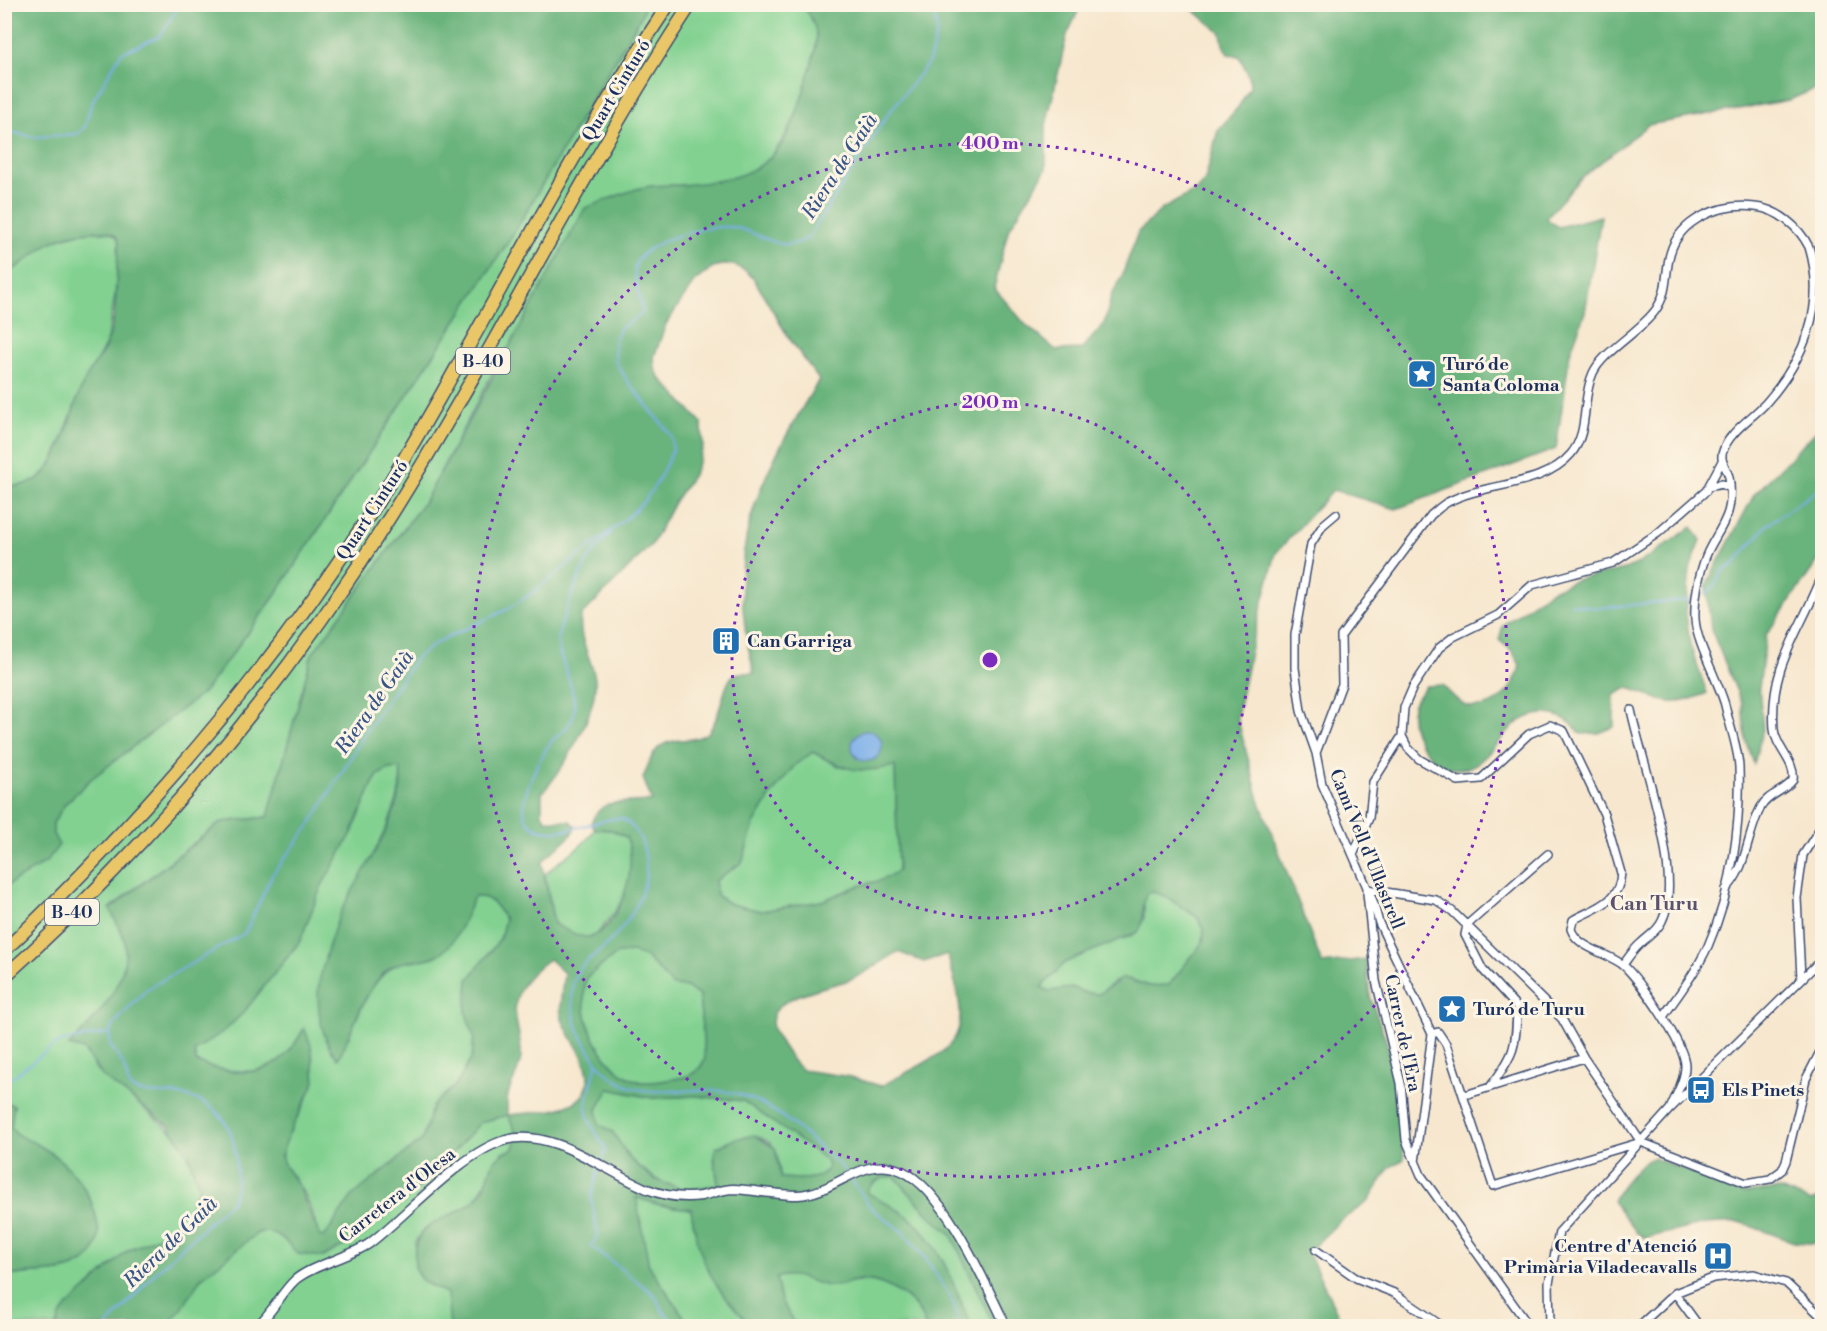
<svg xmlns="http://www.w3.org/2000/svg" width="1827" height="1331" viewBox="0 0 1827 1331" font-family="'Libre Bodoni',serif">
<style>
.green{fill:#82d191;stroke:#4e8078;stroke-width:1.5}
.forest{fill:#69b37b;stroke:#42716c;stroke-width:1.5;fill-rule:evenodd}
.water{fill:#7cafe9;stroke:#4c6fa4;stroke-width:1.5}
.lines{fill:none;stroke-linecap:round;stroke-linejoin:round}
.stream{stroke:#7cafe9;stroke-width:2}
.minor-casing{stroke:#3c4b6f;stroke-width:10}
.tertiary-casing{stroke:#3c4b6f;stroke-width:11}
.motorway-casing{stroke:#3c4b6f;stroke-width:15}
.minor{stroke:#fff;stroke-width:7}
.tertiary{stroke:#fff;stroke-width:8}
.motorway{stroke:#e9c769;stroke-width:12}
.ring{fill:none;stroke:#7b2cbf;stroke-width:3;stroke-dasharray:3 6}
.labels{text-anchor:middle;stroke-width:6;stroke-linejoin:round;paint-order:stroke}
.shield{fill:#fcf5e5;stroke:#5e6a86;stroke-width:1.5}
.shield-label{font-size:16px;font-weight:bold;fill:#1b2f5e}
.street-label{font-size:18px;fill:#1b2f5e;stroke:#fcf5e5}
.poi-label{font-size:18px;font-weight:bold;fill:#1b2f5e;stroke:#fcf5e5;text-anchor:start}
.water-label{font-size:20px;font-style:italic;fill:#385588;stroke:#fcf5e5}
.neighbourhood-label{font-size:20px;font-weight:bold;fill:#5b5270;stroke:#fcf5e5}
.centre{fill:#7b2cbf;stroke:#fcf5e5;stroke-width:3}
.ring-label{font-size:18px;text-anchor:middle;font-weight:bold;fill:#7b2cbf;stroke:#fcf5e5;stroke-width:6;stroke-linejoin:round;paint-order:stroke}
</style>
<rect width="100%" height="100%" fill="#fcf5e5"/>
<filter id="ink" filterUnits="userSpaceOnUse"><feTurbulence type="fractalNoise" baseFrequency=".0167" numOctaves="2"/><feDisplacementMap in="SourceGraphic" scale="12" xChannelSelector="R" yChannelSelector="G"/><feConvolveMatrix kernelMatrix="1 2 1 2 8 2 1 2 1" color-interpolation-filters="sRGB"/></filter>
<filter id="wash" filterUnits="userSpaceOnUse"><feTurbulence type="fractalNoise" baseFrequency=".008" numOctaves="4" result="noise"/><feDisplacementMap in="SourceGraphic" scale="24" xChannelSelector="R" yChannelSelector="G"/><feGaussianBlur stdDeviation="1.35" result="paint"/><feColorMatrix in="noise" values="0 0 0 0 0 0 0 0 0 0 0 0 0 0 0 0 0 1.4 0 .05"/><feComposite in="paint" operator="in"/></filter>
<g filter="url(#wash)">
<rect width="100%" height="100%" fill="#f7e7ce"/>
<!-- green -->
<path class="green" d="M645,5H801C806,10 813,16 815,23C826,56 788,150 758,168C734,183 696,186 668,185L500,359L426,499L312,654L268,817L221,822L110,908C114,918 123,932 125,942C131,982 95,1020 70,1046L84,1050L96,1069L176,1135L188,1154L199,1188L183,1225L127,1251L60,1316L57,1326H5V1277C28,1271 56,1276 78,1265C92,1258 101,1243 98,1227C93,1192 71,1165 40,1147C29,1141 18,1138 11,1127L14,1105L4,1103V887L46,862L58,845L53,834V823L65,804L91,779L204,692L272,600L512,236L641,17Z
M89,232H109L117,237L119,242L115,295L107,342L83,384L56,455L47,470L36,480L27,484L5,487L4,275C40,254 41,238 89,232Z
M813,752L838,766H895L898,871L882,880L858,886L822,901L761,911L730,904L717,896L715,881L742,862L754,824L771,795L795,764Z
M400,768C403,788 395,807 387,826C354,902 303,951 326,1041L348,1038C360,1012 368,985 392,967C402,959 414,959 427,957C454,953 464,919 474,897C491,895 496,906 505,919L500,939L468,980L466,1013L474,1037L472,1057L457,1084L433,1105L422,1140L389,1166L325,1236L319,1237C315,1217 306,1194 294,1178C289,1171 280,1163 282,1154C283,1144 289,1133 294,1124C315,1088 321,1069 304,1029C285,1058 281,1072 243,1071C226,1071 211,1068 196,1062L194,1051L224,1031L243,1013L300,941L321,887L352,833L372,785L378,775L389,769Z
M595,829L612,830L626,837C640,865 626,901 606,923C603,927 598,934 593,937C583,941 563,928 554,924L545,875C561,857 583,849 595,829Z
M1153,892L1165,896L1197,917L1204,928L1203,942L1170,985L1149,986L1130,979L1116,981L1099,994L1086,993L1073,988L1048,991L1041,987L1066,962L1098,947L1133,935L1144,919V899L1146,893Z
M633,952L646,957L673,986L687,987L699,996L705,1058C700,1073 688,1078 673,1079C660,1081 644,1085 632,1079C599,1064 575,1011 587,977L618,953Z
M609,1089L652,1098L697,1096L743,1101L820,1155L827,1162L828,1169C818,1182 797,1179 781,1178C778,1170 779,1162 777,1154C767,1127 735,1137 716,1148L714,1159L718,1184C703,1189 689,1191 672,1187C653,1181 601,1138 597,1119C595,1107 602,1098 609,1089Z
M508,1115L517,1135L514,1150L503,1152L476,1199L455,1214L431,1225L415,1241C413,1277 415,1280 448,1293L450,1326H166C181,1311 186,1297 199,1281C210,1267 251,1229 270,1231C282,1232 290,1246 298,1254L323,1257L352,1241L424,1184L481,1122Z
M885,1176H895L931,1217L951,1234L994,1326H971C955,1290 942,1244 910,1218C898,1208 881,1202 867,1192L868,1188Z
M635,1197L660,1205L691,1209C699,1262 714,1289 752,1326H690L649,1266Z
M786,1274C802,1275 813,1282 827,1285C837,1287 849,1281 860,1281C884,1279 920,1301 925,1326H796L781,1301L776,1278Z"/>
<!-- forest -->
<path class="forest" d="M5,4L645,5L641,16L512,236L272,600L204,692L91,779L65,804L53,823V834L59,845L46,862L5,887V487C18,486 32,485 43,475C64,454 71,409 84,382C90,368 102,357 107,343C119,312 115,274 119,242L117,237C110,230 100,231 91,232C44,235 39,255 5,275Z
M1243,4L1822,5V89H1815L1789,100L1648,125L1581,178L1546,218L1558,227L1601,216L1585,312L1570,353L1556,449L1396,509L1333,490L1276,553L1252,642L1237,717L1259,800L1322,964L1366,959L1370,996L1390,1052L1404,1159L1389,1168L1369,1201L1340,1221L1308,1252L1339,1317L1350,1326H994L951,1234L931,1217L895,1177C884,1176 871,1181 867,1192C881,1202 898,1208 910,1218C942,1245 955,1290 971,1326H925C921,1301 885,1280 861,1280C851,1280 840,1287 829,1286C809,1283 798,1271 776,1278L781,1301L796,1326H752C713,1288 699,1263 691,1209L660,1205L636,1197L649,1266L690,1326H450L447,1293C429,1285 416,1283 415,1261C411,1216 453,1223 477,1198C495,1179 482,1158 514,1149L517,1135L508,1115L481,1122L424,1184L352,1241L323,1257L298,1254C285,1241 279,1230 259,1232L201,1278L182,1309L166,1326H57L60,1316L68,1306L127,1251L183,1225L199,1188L188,1154L169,1126L103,1077L84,1050L69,1046C95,1020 130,982 125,943C123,932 114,919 110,909L222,822L268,817L312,654L426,499L585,208C605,201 625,191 645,187C657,184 670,186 682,185C768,179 786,157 808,76C817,45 824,30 801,5H1081L1067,35L1046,125V169L1008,231L994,288L1026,325L1056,350L1082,349L1104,324L1112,294L1122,276L1138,232L1162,209L1199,189L1205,180L1218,130L1239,106L1250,87L1249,76L1239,56L1228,54L1223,45L1221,33L1187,5ZM723,265H734L746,271L754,279L787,335L819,380C754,487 723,546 754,673C749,673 742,672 736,674C723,678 722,717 709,731C695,746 668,733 655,752C649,759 647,770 643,778L652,801C629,805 602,794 591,823L595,829L612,830L626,837C639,864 621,924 593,936C583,941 563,928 554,924L542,863C550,850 573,840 575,826L570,821L546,820L542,814V793C564,769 602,706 594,674C589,653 578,638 581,616L652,544L675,501L695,472L703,447L702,423L660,378L655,368L654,357L666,324L694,282L713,267ZM813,752C846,771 858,774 895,766L898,871L882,880L858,886L822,901L761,911L730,904L717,896L715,881L742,862L754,824L771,795L795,765ZM400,768C408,811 359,874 341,912C331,934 325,959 319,982C316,1007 321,1040 338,1059C353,1031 360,998 383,974C402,955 418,965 438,955C457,945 465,916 474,897C491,895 496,906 505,919L500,939L468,980L466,1013L474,1037L472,1057L457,1084L433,1105L422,1140L352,1196L325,1236L320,1237L299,1186L285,1167L281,1156L289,1134L315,1081L311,1045L304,1028C281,1077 243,1080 196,1062L194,1051L224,1031L243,1013L300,941L321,887L352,833L372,785L378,775L389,769ZM1153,892L1165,896L1197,917L1204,929L1203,942L1169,985L1149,986L1123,978L1099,994L1086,993L1073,988L1048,991L1041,987L1066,962L1138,932C1147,919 1140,906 1147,893ZM633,952L646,957L673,986L687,987L699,996L705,1058C700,1073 688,1078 673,1079C660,1081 644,1085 632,1079C599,1065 575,1011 587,977L618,953ZM898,952L924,962L947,954C976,1047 958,1045 881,1086L851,1077L802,1070C791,1061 785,1049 777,1037C752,995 830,989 854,978C870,971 883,960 898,952ZM549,959L564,973C563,985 559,1003 561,1015C564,1029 576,1043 582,1056C608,1113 544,1111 508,1115C503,1089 517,1082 521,1058C522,1047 519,1036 517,1025C510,995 525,976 549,959ZM609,1089L652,1098L697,1096L743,1101L820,1155L827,1162L828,1169C818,1182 797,1179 781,1178L775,1148L754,1135L735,1139L716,1148L714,1154L718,1184L691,1190L676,1187L654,1179L630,1159L613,1132L599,1124L597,1109Z
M1822,425V555L1766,635L1759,688L1763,729L1754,764L1746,740L1742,704L1711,629L1706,585L1754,495Z
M1692,527L1701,540L1690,568L1686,614L1690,645L1707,693C1665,711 1665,699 1628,688L1614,695V727L1599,733L1581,734C1571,722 1562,715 1546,714C1502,713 1495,768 1459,769C1435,770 1410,738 1412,714C1412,703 1419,695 1426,686L1442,685C1449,691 1458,703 1467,706C1494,713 1516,688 1520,665L1512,651L1499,640L1503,625L1550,591L1579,579L1625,569L1639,563Z
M5,1103L14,1105L11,1127C18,1138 26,1138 37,1144C69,1162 93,1191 98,1227C101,1243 93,1258 78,1265C56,1276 28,1270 5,1277Z
M1654,1158L1744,1193L1780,1189L1810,1201L1822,1197V1244L1794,1242L1739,1222L1705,1224L1645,1238L1637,1233L1613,1201C1618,1189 1641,1160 1654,1158Z"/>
<!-- water -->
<path class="water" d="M852 746a15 15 0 1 1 30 0a15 15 0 1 1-30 0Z"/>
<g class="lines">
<!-- stream -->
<path class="stream" d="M4,131L36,137L77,134L85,127L91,104L121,53L160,36L180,4
M611,532C604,540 597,547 591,556C582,567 556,631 558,644C561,667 581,696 572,719C568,730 558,734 551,742C540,758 514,804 528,822C546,844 596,819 620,818C632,823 641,836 644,849C654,886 631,922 605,946C597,954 584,961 578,971C570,984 571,1006 575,1020C577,1031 585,1043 591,1053C631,1118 687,1076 744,1096C781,1109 810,1140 840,1165L847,1174
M1704,594L1714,587L1723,570L1734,564L1768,524L1822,487
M1571,604L1597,608L1690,600
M597,1063C585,1111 577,1105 606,1149L601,1163
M4,1088L11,1078L59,1042L109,1033
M599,1168L591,1197L598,1235L591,1246L655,1295L662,1310L677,1326
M851,1179L871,1208L904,1233L929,1263L952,1300L961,1326
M107,1326L156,1272L231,1202C239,1186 237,1170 235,1152C232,1121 212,1100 179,1095C161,1092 147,1097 130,1088L123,1064L110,1045V1033L115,1023L147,989L245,933L272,875L310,825L368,729L416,658L436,643L508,609L535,591L629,516L645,500L658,481L673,450L671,435L629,383L616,363L614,340L621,328L643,313C641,300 633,280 635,267C640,241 709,224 732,227C761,231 781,257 809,237L888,114L929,62L937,32L933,4"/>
</g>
</g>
<g filter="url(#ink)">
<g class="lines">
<!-- minor casing -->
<g class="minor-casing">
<path id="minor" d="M1708,487L1722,484L1730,488
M1336,514L1323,525L1311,544L1295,635V668L1301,711L1316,753L1322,784L1373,901L1379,923L1432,1034L1415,1162
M1402,736L1408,748L1419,759L1458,781L1481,779L1529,734L1550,725L1564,731L1604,814L1621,873C1619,904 1596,907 1573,920L1571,929C1577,948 1608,953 1623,965C1639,979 1686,1046 1685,1066C1685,1081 1675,1096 1670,1109
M1316,753L1342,684L1341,636L1431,515C1436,511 1442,505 1448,502C1485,482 1542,488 1571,454C1590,431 1581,399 1593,373C1603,351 1643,330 1657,308C1668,291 1665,273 1670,254C1680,218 1721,203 1755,207C1778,209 1799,227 1809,247C1827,306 1804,360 1765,404C1752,418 1729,432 1723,451C1719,461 1727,468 1729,477C1731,487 1731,502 1728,512C1723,528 1712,541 1706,556C1699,574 1694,599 1695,619C1696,642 1718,680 1725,705C1729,724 1738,747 1739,767C1741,826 1732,891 1708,946C1696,972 1679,994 1663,1017
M1353,855L1369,818L1373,782L1402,736L1404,708L1413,687L1439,648L1453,637L1498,615L1532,585L1613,563L1658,533L1706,491L1722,461
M1367,889L1436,900L1452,911L1562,1019L1584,1058L1641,1142
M1726,889C1747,869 1747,833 1761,807C1768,794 1784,792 1793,780C1796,762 1775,747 1774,729C1769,665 1801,631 1822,576
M1367,893L1376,981L1401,1083L1406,1140L1421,1175L1529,1326
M1623,965C1628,958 1633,950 1640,944C1648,936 1657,932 1662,921C1685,877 1641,759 1631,710
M1801,978L1797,898L1803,855L1822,825
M1432,1034L1438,1032L1446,1044L1493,1186L1641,1142
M1490,1087C1515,1054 1516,1048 1517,1007L1483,970L1465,935L1467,925L1548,854
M1465,1095L1584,1058
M1641,1142L1746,1183L1770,1179L1782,1170L1786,1161L1806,1079L1822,1048
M1316,1250L1356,1278L1394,1293L1442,1326
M1675,1293L1699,1326
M1550,1326L1549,1283L1559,1232L1670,1109L1822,959
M1639,1326L1675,1293L1713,1278L1754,1274L1786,1283L1822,1317"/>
</g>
<!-- tertiary casing -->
<g class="tertiary-casing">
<path id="tertiary" d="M257,1326C272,1313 281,1293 295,1280C312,1265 349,1258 370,1243C407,1215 463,1151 506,1140C552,1127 606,1172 647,1189C665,1196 682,1199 701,1196C712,1194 722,1189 733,1189C755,1190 776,1195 798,1195C837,1193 863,1153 902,1171C946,1191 985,1283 1006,1326"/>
</g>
<!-- motorway casing -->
<g class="motorway-casing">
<path id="motorway" d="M4,951C144,818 270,671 374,508C477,343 560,166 669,4
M4,977C154,842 286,683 393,512C497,346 583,169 691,4"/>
</g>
<!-- minor -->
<use href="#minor" class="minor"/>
<!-- tertiary -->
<use href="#tertiary" class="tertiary"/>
<!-- motorway -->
<use href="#motorway" class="motorway"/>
</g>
</g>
<!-- distance rings -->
<g class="ring">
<circle cx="990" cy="660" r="258"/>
<circle cx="990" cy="660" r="517"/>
</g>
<!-- icons -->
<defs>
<g id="sight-square" transform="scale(1.5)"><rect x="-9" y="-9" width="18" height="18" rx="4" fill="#1f6fb2" stroke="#fcf5e5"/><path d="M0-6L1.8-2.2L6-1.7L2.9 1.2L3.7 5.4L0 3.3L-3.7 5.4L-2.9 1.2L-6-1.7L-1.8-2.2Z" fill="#fff"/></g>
<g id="building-square" transform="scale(1.5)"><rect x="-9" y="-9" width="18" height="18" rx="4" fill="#1f6fb2" stroke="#fcf5e5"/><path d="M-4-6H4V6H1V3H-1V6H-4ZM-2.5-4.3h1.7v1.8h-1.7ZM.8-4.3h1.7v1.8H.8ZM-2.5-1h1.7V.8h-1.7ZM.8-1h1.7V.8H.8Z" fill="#fff"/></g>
<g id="bus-square" transform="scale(1.5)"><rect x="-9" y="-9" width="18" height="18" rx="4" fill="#1f6fb2" stroke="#fcf5e5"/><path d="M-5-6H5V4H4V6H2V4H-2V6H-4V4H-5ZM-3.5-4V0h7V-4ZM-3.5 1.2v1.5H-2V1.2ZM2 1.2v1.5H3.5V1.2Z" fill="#fff"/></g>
<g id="hospital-square" transform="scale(1.5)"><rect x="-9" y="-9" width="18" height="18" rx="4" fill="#1f6fb2" stroke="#fcf5e5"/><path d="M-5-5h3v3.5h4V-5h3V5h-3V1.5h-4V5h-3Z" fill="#fff"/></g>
</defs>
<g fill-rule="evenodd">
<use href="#sight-square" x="1422" y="374"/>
<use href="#building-square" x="726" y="641"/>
<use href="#sight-square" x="1452" y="1009"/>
<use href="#bus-square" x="1701" y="1090"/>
<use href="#hospital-square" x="1718" y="1256"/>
</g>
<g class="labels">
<!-- shield labels -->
<g class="shield">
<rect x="456" y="348" width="54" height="26" rx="4.5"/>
<rect x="45" y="899" width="54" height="26" rx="4.5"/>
</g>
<g class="shield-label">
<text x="483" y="367">B-40</text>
<text x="72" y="918">B-40</text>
</g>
<!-- street labels -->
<g class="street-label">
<text transform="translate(616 90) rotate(-59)" y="6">Quart Cinturó</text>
<text transform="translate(372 510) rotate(-57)" y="6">Quart Cinturó</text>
<text transform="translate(1367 849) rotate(68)" y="6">Camí Vell d'Ullastrell</text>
<text transform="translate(1403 1033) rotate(78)" y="6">Carrer de l'Era</text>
<text transform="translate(397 1195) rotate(-38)" y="6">Carretera d'Olesa</text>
</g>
<!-- poi labels -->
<g class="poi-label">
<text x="1443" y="370">Turó de<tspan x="1443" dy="21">Santa Coloma</tspan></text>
<text x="747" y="647">Can Garriga</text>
<text x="1473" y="1015">Turó de Turu</text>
<text x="1722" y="1096">Els Pinets</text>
<text x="1697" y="1252" text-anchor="end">Centre d'Atenció<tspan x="1697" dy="21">Primària Viladecavalls</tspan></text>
</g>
<!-- water labels -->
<g class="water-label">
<text transform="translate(839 166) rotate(-57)" y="7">Riera de Gaià</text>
<text transform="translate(374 702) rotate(-55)" y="7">Riera de Gaià</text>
<text transform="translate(170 1242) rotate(-44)" y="7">Riera de Gaià</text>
</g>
<!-- neighbourhood labels -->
<g class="neighbourhood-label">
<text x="1654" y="910">Can Turu</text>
</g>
</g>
<circle cx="990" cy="660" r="9" class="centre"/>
<g class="ring-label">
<text x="990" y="149">400 m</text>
<text x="990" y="408">200 m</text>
</g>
<!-- margin -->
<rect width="1827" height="1331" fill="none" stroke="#fcf5e5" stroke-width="24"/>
</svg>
